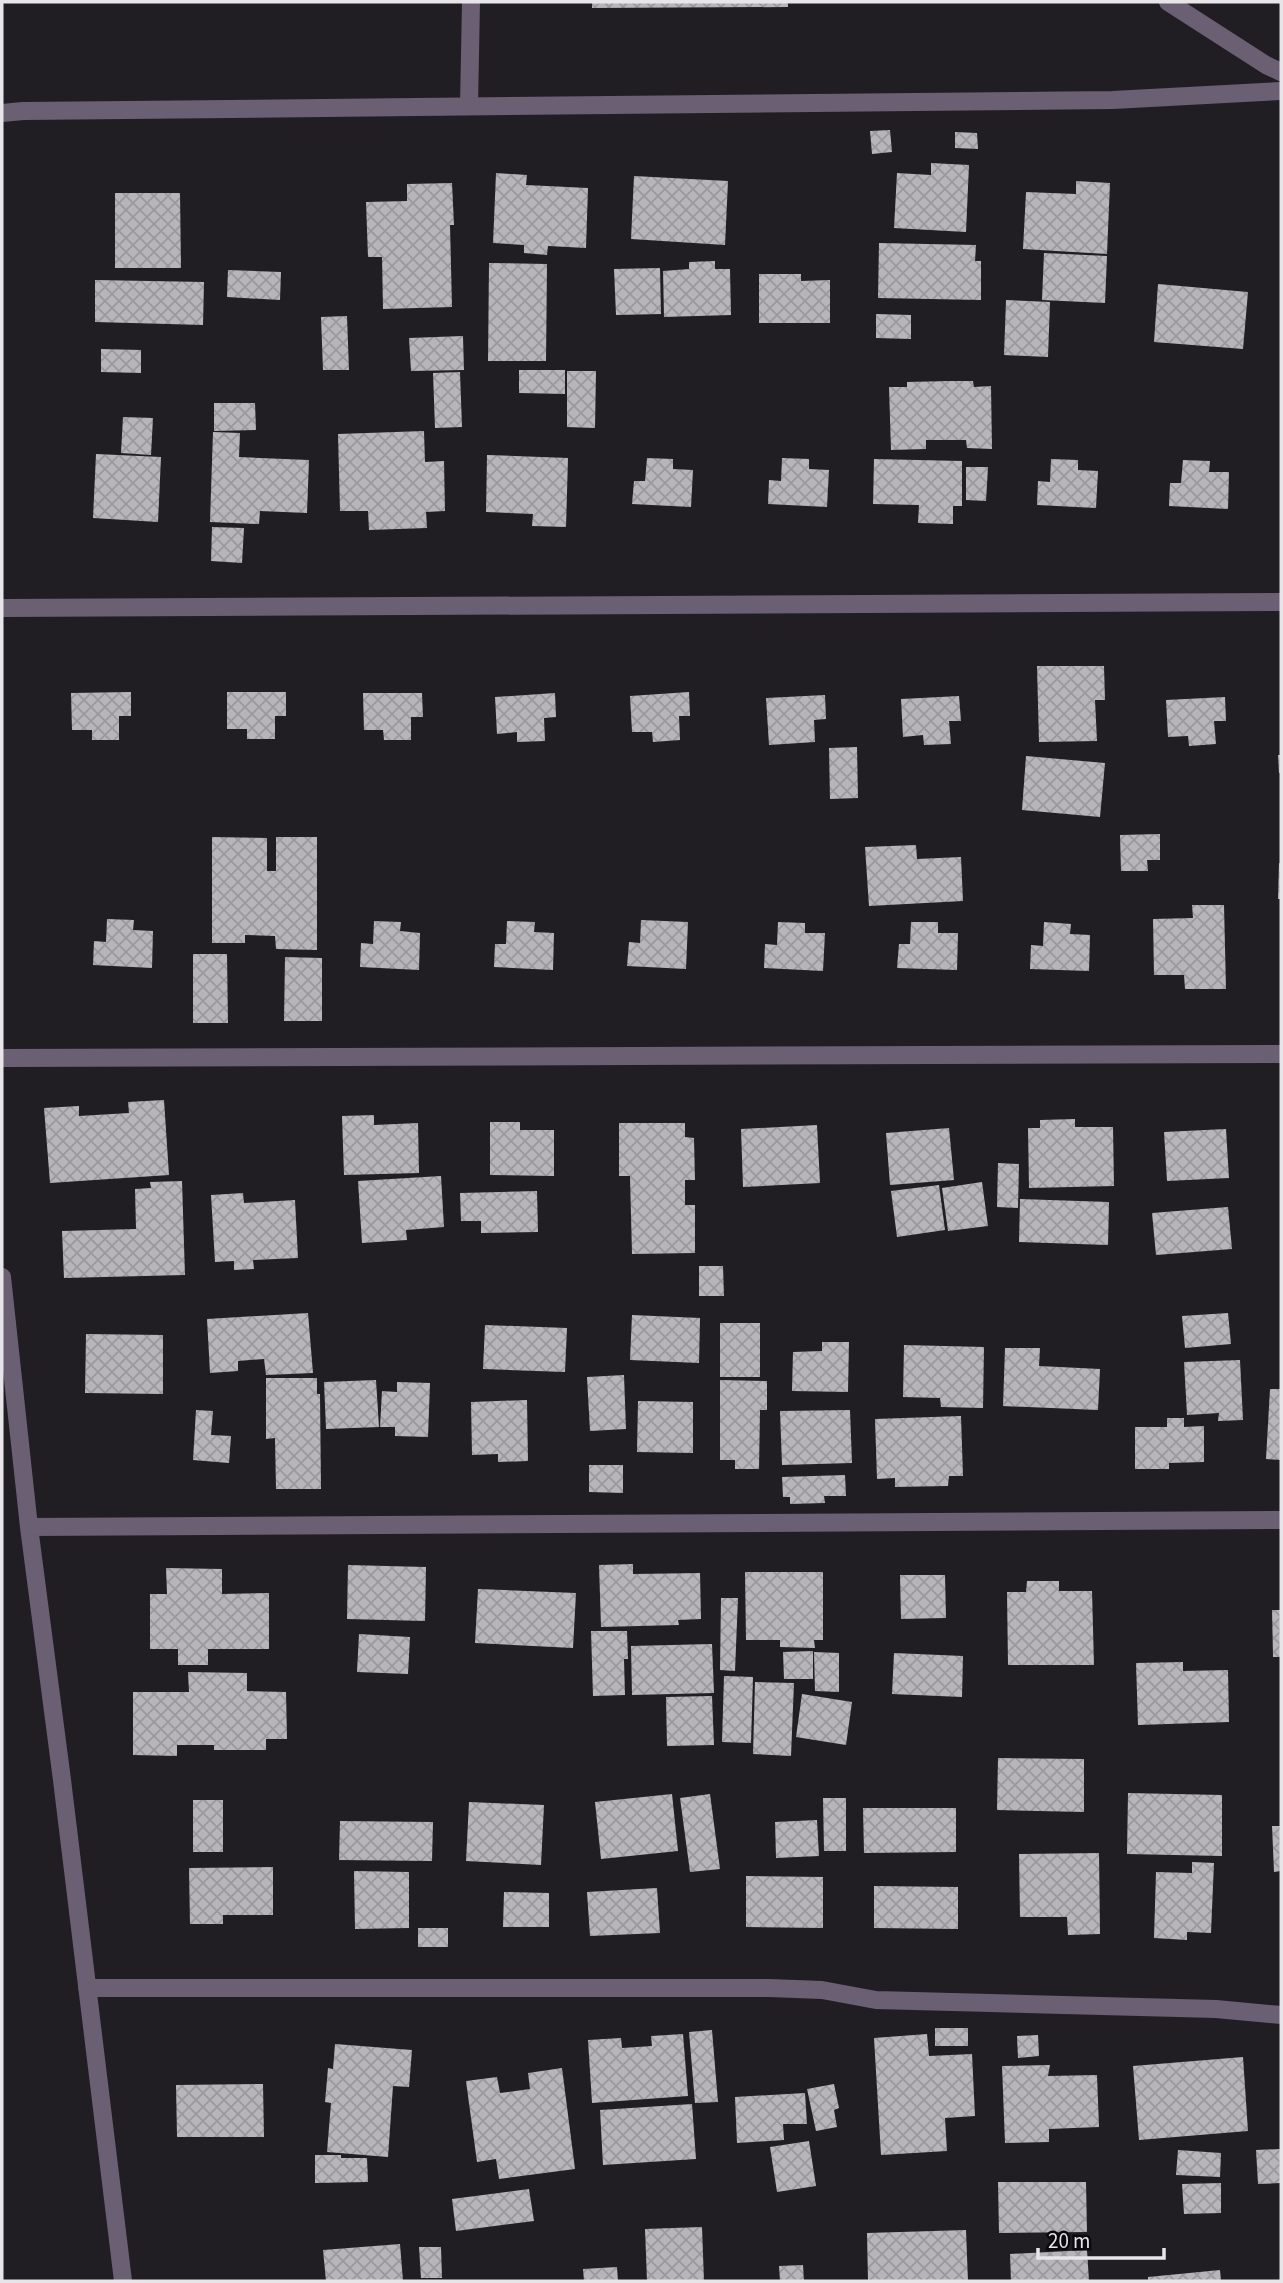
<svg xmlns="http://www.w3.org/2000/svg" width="1283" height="2283" viewBox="0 0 1283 2283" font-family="'Source Sans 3',sans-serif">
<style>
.building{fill:url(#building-cross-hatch)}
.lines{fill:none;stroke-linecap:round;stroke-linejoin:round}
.service{stroke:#6b5f74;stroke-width:18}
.minor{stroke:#6b5f74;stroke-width:18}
.tertiary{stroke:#6b5f74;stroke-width:18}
</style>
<defs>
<pattern id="building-cross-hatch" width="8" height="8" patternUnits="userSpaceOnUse" patternTransform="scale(1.75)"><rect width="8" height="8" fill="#b7b4ba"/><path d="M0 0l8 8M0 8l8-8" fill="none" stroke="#9a989d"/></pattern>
</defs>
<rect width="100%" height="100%" fill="#211e23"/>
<!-- building -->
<path class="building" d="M592,2H788V7L592,8Z
M890,130L892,152L872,154L870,131Z
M955,132L977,133L978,149L955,148Z
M931,163L969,165L966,232L894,228L897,173L931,175Z
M496,173L527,175L526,185L588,188L586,248L548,246L547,255L524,253V245L493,243Z
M634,176L728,181L725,245L631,239Z
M1076,181L1110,183L1107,254L1023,249L1026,192L1076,194Z
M452,183L454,225H450L452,307L383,309L382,257H368L366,202L407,201V184Z
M115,193H180L181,268H115Z
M879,243L976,245L975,261H981V300L878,298Z
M1044,253L1107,256L1105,303L1042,300Z
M715,261V269H730L731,315L664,317L663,271L689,269V262Z
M489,263L547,264L546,361H488Z
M660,268L661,314L616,315L614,269Z
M228,270L281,272L280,300L227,297Z
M759,274H801V281L830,280V323H759Z
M95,280L204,282L203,325L95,322Z
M1158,284L1248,292L1243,349L1154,342Z
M1006,300L1050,302L1048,357L1004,355Z
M876,314L911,315V339L876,338Z
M347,316L349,370H323L321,317Z
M463,336L464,370L411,371L409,338Z
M101,349L141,350V373L101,372Z
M519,370H565V394L519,393Z
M567,371H596L595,428L567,427Z
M460,372L462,427L435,428L433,373Z
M949,381H973L974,387L991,386L992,449L967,448L966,440H926V449L891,450L889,387H907V382Z
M214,403H255L256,430L214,431Z
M123,417L153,418L151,455L121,453Z
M424,431L425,462L444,461L445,511L426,512L427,528L369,530L368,511H340L338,434Z
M213,432L240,433L239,457L309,460L307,513L260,511L259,524L210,522Z
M96,454L161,457L158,522L93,518Z
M487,455L568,458L566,527L532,526L533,514L486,512Z
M647,458L673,459V469L693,470L691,507L632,504L634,481H645Z
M782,458L809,459V469L829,470L827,507L768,504L769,480L781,481Z
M874,459L962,461V506H953V524L918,523L919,505L873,504Z
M1051,459L1078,460V470L1098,471L1096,508L1037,505L1038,481L1050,482Z
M1183,460L1210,461L1209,472H1229L1228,509L1169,506L1170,483H1181Z
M966,467H988L986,501L966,500Z
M212,527L244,528L242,563L211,561Z
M1037,666H1104L1105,700H1095L1097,741L1039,742Z
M131,692V716H119V740H92V730H72L71,693Z
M227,692H286V716H275V739H247V729H227Z
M689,692L690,716H679L680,740L653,742L652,732H632L630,696Z
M363,693H422L423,717H411V740H384L383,730H364Z
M555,693L556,717L544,718L545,741L517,742V732L497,734L495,697Z
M825,695L826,719L814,720L815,742L769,745L766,698Z
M959,696L961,721H949L951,744L924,745L923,735L903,737L901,699Z
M1225,697L1226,721H1214L1216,744L1189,746L1188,736L1168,737L1166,700Z
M857,747L858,798L830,799L829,748Z
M1278,755H1281V773H1279Z
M1026,756L1105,763L1100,817L1022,810Z
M1160,834V860H1147L1148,871H1121L1120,835Z
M212,837L267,838V871H276V837H317V950L276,949L275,936L245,935V943H212Z
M916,845L917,859L961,857L963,901L869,906L865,847Z
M1279,863H1281V899H1278Z
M1192,905H1224L1226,989H1185L1184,975H1154L1153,919L1193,918Z
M107,919L134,920L133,930L153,931L152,968L93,965L94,941L106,942Z
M641,920L688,922L686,969L627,966L629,942L640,943Z
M374,921L401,922L400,931L420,933L419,970L360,967L361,943L373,944Z
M507,921L535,922L534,932L554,933L553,970L494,967L495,944H506Z
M778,922L805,923V933H825L823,971L764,968L765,944L777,945Z
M911,922H938V933H958L957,970L897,968L899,944H910Z
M1044,922L1071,924L1070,934L1090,935L1089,971L1030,969L1031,945L1043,946Z
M193,954H227L228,1023H193Z
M285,957L322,958V1021H284Z
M164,1100L169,1175L50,1183L44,1108L79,1106V1116L129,1113L128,1102Z
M374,1115V1125L418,1123L419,1173L344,1175L342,1116Z
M1075,1119V1127H1113L1114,1186L1029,1188L1028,1128H1040V1120Z
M490,1122H520V1130H554V1176L490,1175Z
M619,1123H685V1137L694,1138L695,1180H685V1205H695V1253L632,1254L630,1176H619Z
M817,1125L820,1183L743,1187L741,1129Z
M949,1128L954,1180L890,1185L886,1133Z
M1226,1129L1229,1178L1167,1181L1164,1132Z
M998,1163L1019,1164L1018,1208L997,1207Z
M441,1176L444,1227L406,1230L407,1240L362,1243L358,1181Z
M182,1181L185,1275L64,1278L62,1231L136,1229L135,1189L151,1188L150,1182Z
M982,1182L988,1226L948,1231L942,1188Z
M939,1185L945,1230L897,1237L891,1191Z
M537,1191L538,1232L481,1233V1221H461L460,1193Z
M243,1193L244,1203L295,1200L298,1258L253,1260L254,1269L234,1270V1261L215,1262L211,1195Z
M1020,1199L1109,1202L1108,1245L1019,1242Z
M1228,1207L1232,1249L1156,1255L1152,1213Z
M699,1266H723L724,1296H699Z
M308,1313L313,1373L266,1375L264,1359L238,1361V1371L210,1373L207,1319Z
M1228,1313L1231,1344L1185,1348L1182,1316Z
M632,1315L700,1318L699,1363L630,1360Z
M720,1323H760V1377H720Z
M485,1325L567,1328L565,1372L483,1369Z
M86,1334L163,1335V1394L85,1393Z
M822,1342H849L848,1392L792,1391L793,1352L822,1351Z
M904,1345L984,1347L983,1408L941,1407L940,1398L903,1397Z
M1005,1348H1040L1039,1366L1100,1369L1098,1410L1003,1406Z
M1240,1360L1243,1420L1218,1421L1219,1413L1187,1415L1184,1362Z
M624,1375L626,1429L590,1431L587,1377Z
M266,1378H317V1394H320L321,1489H276L275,1438L266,1439Z
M376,1380L379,1427L326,1429L324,1382Z
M720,1380L767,1381V1410H760L759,1469H735V1460H720Z
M397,1382L430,1383L428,1437L395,1436V1427H380L382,1391L397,1392Z
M1270,1389H1281V1460L1266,1459Z
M527,1400L528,1461L498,1462V1454L472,1455L471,1402Z
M638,1401L693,1402V1453L637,1452Z
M196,1410L213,1411L211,1435L231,1436L229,1463L193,1460Z
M850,1410L852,1463L782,1465L780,1411Z
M961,1416L963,1476H949L948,1486L895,1487V1478L877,1479L875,1419Z
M1167,1418H1184V1427L1204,1426V1462L1169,1463V1469H1135V1427H1167Z
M589,1465H623V1493L589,1492Z
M845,1475L846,1496H824L825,1503L790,1504V1497H783L782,1477Z
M633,1564V1574L700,1573L701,1619L678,1620L679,1625L601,1627L599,1565Z
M348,1565L426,1567L425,1621L347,1619Z
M166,1568L222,1569V1594L269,1593V1649H208V1665H178V1649H150V1594H167Z
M745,1572H823V1640H814L815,1648L780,1647V1640H746Z
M900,1575H945L946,1618L901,1619Z
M1027,1581H1059V1591H1092L1094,1665H1008L1007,1592H1026Z
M478,1589L576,1593L573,1648L475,1643Z
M721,1598H738L735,1671L720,1670Z
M1272,1610H1281V1657H1273Z
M591,1631H627L628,1659H624L625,1695L593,1696Z
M359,1634L410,1637L408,1674L357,1672Z
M712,1644L714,1693L632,1695L631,1646Z
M813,1651V1679H784L783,1652Z
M814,1652L839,1653V1692L815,1691Z
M894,1653L963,1656L962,1697L892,1694Z
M1183,1662V1671L1228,1670L1229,1722L1138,1725L1136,1663Z
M188,1672L247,1673V1691L286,1692L287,1739H266V1750H214V1745H177V1756L133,1755V1692H189Z
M724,1676L753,1677L751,1743L722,1742Z
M755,1682L794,1683L791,1756L753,1754Z
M802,1694L852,1702L846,1745L796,1737Z
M712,1696L714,1745L667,1746L666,1697Z
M998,1758L1084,1759V1812L997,1810Z
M1128,1793L1222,1795V1856L1127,1854Z
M672,1794L678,1851L601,1859L595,1802Z
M710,1794L720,1869L690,1872L680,1798Z
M823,1798H846V1851H824Z
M193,1800H223V1852H193Z
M469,1802L544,1805L541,1865L466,1861Z
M863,1808H956V1852L864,1853Z
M817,1820L819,1856L776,1858L775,1822Z
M340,1821L433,1822L432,1861L339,1860Z
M1272,1826H1281V1871L1274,1872Z
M1099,1853L1100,1934L1068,1935L1067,1917H1020L1019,1854Z
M1192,1862L1214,1863L1211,1933L1187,1932V1940L1154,1938L1156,1872L1192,1873Z
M273,1867V1915H223V1924H190L189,1868Z
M354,1871L409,1872V1928L355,1929Z
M746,1876L823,1877V1928L746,1927Z
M874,1886L958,1887V1929L874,1928Z
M657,1888L660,1933L590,1936L587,1892Z
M504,1892L549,1893V1927H503Z
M418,1928H448V1947H418Z
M935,2028H968V2046H935Z
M712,2030L718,2102L695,2103L689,2032Z
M683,2034L688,2096L592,2103L588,2040L621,2038L622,2048L652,2046L651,2036Z
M927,2034L929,2056L972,2054L975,2116L945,2118L947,2151L881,2155L874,2038Z
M1038,2035L1039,2056L1018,2058L1017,2036Z
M335,2044L412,2050L409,2087L393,2086L388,2157L327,2152L331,2103L325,2102L328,2068L333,2069Z
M1243,2057L1248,2131L1139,2140L1133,2066Z
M1050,2065L1048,2076L1097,2075L1099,2127L1049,2129V2142L1005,2143L1002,2066Z
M562,2068L575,2169L499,2179L496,2159L477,2162L466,2081L497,2077L500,2093L530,2089L528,2073Z
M263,2084L264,2137H177L176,2085Z
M834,2084L839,2108L834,2110L837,2127L816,2131L807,2089Z
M805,2093L807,2124H783L784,2140L737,2143L735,2097Z
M692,2104L696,2159L603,2165L600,2110Z
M809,2141L816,2186L777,2192L770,2147Z
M1281,2149V2183L1258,2184L1256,2150Z
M1178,2150L1221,2153L1220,2177L1176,2175Z
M315,2155H341V2158H367L368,2182L315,2183Z
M998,2182H1086L1087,2232L999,2233Z
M1221,2183V2213L1184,2214L1182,2184Z
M529,2189L534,2221L456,2231L452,2199Z
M702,2227L704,2281H647L645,2229Z
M966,2230L968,2281H868L867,2233Z
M400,2244L403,2281H326L323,2250Z
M419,2247H441L442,2278H421Z
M1087,2250L1089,2281H1011L1010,2254Z
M803,2265L804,2281H780L779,2266Z
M617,2267L618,2281H584L583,2269Z
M1220,2270L1221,2281H1148V2277Z"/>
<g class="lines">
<!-- service -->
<path class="service" d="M469,106L471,2"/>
<!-- minor -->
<path class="minor" d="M2,113L23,111L1113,100L1281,91
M2,608L1281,602
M2,1058L1281,1054
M2,1277L29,1527L62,1780L123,2281
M29,1527L1281,1520
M87,1988H769L822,1990L876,2000L1216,2009L1281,2015"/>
<!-- tertiary -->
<path class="tertiary" d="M1168,2L1266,65L1281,72"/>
</g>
<!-- border -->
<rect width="1283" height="2283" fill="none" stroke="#e7e5e8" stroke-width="7"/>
<!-- scale -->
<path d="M1038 2248v10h126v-10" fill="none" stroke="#e7e5e8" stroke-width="3.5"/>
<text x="1048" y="2248" font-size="21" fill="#e7e5e8" stroke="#0a090b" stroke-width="5" paint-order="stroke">20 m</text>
</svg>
